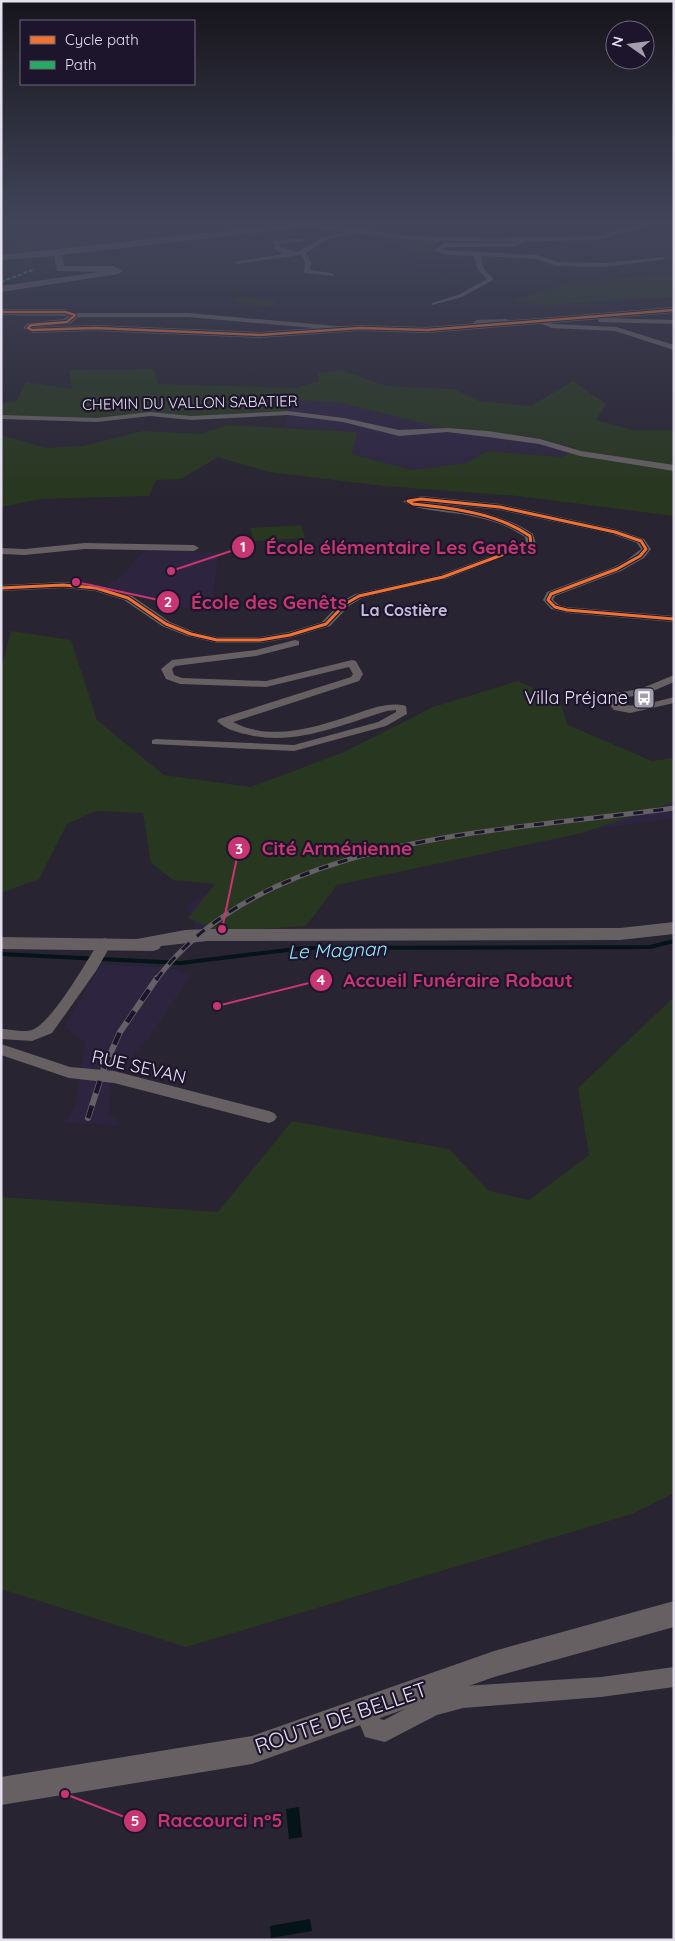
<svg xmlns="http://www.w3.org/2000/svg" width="675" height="1941" viewBox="0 0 675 1941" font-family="Quicksand,sans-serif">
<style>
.built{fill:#2d2540}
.green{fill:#28371f}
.water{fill:#041418}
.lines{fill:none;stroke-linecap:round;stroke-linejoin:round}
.stream{stroke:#041418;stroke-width:4}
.minor{fill:#666063;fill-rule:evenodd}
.tertiary{fill:#666063;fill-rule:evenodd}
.rail-far1-casing{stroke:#646066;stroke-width:5}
.rail-casing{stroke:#646066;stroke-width:6}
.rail-far1{stroke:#1d152c;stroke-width:3;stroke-dasharray:10;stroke-linecap:butt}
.rail{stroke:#1d152c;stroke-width:4.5;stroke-dasharray:13;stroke-linecap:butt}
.quiet{stroke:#26ab63;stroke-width:2;stroke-dasharray:4 2;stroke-linecap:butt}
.cycleway-far1-casing{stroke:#1d152c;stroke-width:4.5}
.cycleway-casing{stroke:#1d152c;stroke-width:5}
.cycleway-far1{stroke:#ef722f;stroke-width:2.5}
.cycleway{stroke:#ef722f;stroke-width:3}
.labels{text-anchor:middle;stroke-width:4.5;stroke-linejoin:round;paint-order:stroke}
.far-street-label{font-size:15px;fill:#e4e0f0;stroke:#1d152c}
.far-quarter-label{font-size:16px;font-weight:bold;fill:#c4bcdb;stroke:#1d152c}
.poi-label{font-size:18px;fill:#e4e0f0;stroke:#1d152c;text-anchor:end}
.street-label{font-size:18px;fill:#e4e0f0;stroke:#1d152c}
.water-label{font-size:19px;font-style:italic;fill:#90e9fb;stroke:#1d152c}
.near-street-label{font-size:21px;fill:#e4e0f0;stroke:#1d152c}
.leader{fill:none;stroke:#c73671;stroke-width:2}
.callout-dot{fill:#c73671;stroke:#1d152c;stroke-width:2}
.mark-label{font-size:15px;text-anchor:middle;font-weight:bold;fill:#fff}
.callout-label{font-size:19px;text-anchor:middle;font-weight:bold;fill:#c73671;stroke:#1d152c;stroke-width:4.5;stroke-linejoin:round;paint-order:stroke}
</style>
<rect width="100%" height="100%" fill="#282431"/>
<!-- built -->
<path class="built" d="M424,251L470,256L471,269L428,274L409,262Z
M290,400L338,402L379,412L534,437L577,447L562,457L487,451L466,463L412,470L352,454L357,432L286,427Z
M147,548L189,550L191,552H218L213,601L207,611L176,606L107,586L111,581L116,582Z
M674,792V818L667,819L368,861L198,940L170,967L190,976L148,1039L116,1074L111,1083L109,1112L120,1125L64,1123L75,1107L85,1042L64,1027L101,965L159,967L202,928H196L186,905L213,890Z"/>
<!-- green -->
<path class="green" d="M174,225H181L111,241L74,247H48L36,249L32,254L1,256V250Z
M185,225H196L213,231L100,246Z
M374,225H405L402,238L439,241L433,249L436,253L393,246L376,234L367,232Z
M674,274V297L545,305L509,301L571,282Z
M240,296L277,301L270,307L233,302Z
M154,369L158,384L296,388L319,381V373L341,370L386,386L454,389L479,401L531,406L573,381L606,404L596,420L632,430H674V516L518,496L384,486L269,472L218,457L181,479L156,480L149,496L41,499L1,507V435L46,448L83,446L143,431L201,434L228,425L357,432L352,454L412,470L466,463L487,451L562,457L576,448L534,437L442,428L338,402L290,400L288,413L210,418L150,414L97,420L1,417V403L16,402L26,382L72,389L69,370Z
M301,525L305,538L254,541L250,528Z
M11,631L71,640L97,720L164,775L251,787L344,752L433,707L518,681L559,700L568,725L652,761L674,758V802L582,833L337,885L306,926L219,932L188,918L215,884L173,880L151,863L143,813L96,811L67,824L39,879L1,893V670Z
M674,997V1493L632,1514L186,1647L1,1589V1197L218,1212L292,1121L449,1149L489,1191L529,1200L589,1155L578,1088Z"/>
<!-- water -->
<path class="water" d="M299,1807L302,1837L289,1839L286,1809Z
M310,1919L312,1931L271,1938L270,1926Z"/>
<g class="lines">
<!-- stream -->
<path class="stream" d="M1,954L181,963L304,948L650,947L674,941"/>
<!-- minor -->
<path class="minor" d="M358,229L360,232L328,239L306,253L311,262L310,270L332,273L334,276L304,273L305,262L301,255L237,264L234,262L283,254L275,249L273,241L304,238L302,241L279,244L280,247L297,252L324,237Z
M520,238L524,242L514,247H446L442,250L537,255L558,262L605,263L663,257L666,259L605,267L557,266L536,259L481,256L484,269L493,278V280L462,297L432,305V303L458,295L487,279L478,270L474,256L447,255L435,251V249L445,243H513Z
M75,313H188L348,327L352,329L348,331L188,317H72V313Z
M602,318L674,320V324L599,322L598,320Z
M506,319L510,321L509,323L481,324L483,327L479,329L473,322L477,320Z
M542,319L553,324L616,327L674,345V350L615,331L552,328L539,323L538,321Z
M288,411L344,418L399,430L447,428L488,431L540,439L581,451L674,465V471L580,456L539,444L488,437L447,432L399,436L343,422L288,415L191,420L150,416L97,422L1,419V415L97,418L150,412L191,416Z
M421,496L500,504L615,529L644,539L651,549L644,558L621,571L555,596L553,600L559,605L567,607L674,616V622L567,613L551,609L543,600L547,592L614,567L627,560L641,549L637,543L612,534L500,510L421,502H419C458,506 501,512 533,534L536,544L446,579L362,598L349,606L330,626L290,638L260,643H217L187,636L162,626L124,600L95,591L63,588L1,591V585L63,582L96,585L132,596L170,622L194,632L217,637H260L289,632L322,622L341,602L355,594L440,575L526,543L525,537C509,526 491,520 471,516C456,512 413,511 403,501Z
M85,543L194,545L199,548L194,551L85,549L25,555L1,554V548L25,549Z
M295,640L299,641V645L256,656L175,666L172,669L174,675L182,678L266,681L352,660L356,661L363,674L359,681L233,722C273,743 320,726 361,712C376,707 390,702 406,706L407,714L386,726L294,751L152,744V740L156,739L294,745L378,722L396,712V710L387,711C341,725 293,747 245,734C235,732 224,728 217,721L219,719L351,677L353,674L349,667L266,687L180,684L166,679L161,669L172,660L256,650Z
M674,675V682L646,694L622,698L618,701C627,712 661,700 674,697V703L630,713L614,710L606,701L615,693L640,689Z
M105,938L112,943L96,971L52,1033L32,1041L1,1039V1029C10,1029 24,1033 32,1030C52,1023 88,959 100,940Z
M1,1044L70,1067L114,1071L269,1111L274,1113L277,1117L274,1121L269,1123L114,1083L69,1078L1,1055Z
M674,1667V1687L601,1697L463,1708L437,1715L385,1742L365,1737L354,1710L358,1703L365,1699L372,1703L380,1719L384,1720L426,1698L463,1686L601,1677Z"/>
<!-- tertiary -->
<path class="tertiary" d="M329,225L409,236L490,238L599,236L637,225H651L599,240L490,242L409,240L307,227L62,255L64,266H113L123,271L119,274L1,292V286L99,272L57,271L54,256L1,260V255L267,226Z
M674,307V313L427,333L360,331L259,338L95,331L32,333L23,328L28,323L64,319L68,316L1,315V309H65L80,315L70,324L41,327L95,325L259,332L360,325L427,327Z
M674,922V934L620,940L207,941L161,946L159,949L153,951L1,949V937L137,939L185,930L207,929L620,928Z
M674,1601V1627L494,1677L252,1764L1,1805V1777L252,1736L494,1651Z"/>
<!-- rail-far1 casing -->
<g class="rail-far1-casing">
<path id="rail-far1" d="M156,980C265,833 508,832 674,808"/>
</g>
<!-- rail casing -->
<g class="rail-casing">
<path id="rail" d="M88,1118L104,1068L120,1032L157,978"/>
</g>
<!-- rail-far1 -->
<use href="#rail-far1" class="rail-far1"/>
<!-- rail -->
<use href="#rail" class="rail"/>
<!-- quiet -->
<path class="quiet" d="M1,282L35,269"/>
<!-- cycleway-far1 casing -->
<g class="cycleway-far1-casing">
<path id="cycleway-far1" d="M1,312H65L75,315L67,322L31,325L28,328L32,330L95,328L259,335L360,328L427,330L674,310"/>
</g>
<!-- cycleway casing -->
<g class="cycleway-casing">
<path id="cycleway" d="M1,588L63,585L96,588L128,598L166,624L191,634L217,640H260L290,635L326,624L345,604L359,596L443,577L531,544L530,536C497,513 452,508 413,504L408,501L421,499L500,507L615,532L641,541L646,549L640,556L617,569L551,594L548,600L555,607L567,610L674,619"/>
</g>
<!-- cycleway-far1 -->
<use href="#cycleway-far1" class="cycleway-far1"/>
<!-- cycleway -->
<use href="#cycleway" class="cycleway"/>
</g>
<!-- sky -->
<linearGradient id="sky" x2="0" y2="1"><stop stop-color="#16141b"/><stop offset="0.45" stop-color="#42455a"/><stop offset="1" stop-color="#42455a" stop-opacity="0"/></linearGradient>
<rect width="675" height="497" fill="url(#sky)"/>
<!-- icons -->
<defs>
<g id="bus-square" transform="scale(1.125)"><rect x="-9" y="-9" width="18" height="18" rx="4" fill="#a29ead" stroke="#1d152c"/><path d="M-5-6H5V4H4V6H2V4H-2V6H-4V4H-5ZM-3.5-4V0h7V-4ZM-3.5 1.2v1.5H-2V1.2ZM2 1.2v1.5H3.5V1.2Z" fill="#fff"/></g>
</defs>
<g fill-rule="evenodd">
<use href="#bus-square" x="644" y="698"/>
</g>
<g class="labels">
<!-- far-street labels -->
<g class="far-street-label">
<text transform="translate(190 403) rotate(-1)" y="5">CHEMIN DU VALLON SABATIER</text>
</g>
<!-- far-quarter labels -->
<g class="far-quarter-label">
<text x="404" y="616">La Costière</text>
</g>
<!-- poi labels -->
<g class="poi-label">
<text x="628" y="704">Villa Préjane</text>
</g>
<!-- street labels -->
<g class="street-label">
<text transform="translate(139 1067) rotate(13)" y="6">RUE SEVAN</text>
</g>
<!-- water labels -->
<g class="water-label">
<text transform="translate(337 950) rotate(-2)" y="7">Le Magnan</text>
</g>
<!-- near-street labels -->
<g class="near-street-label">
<text transform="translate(341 1718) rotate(-19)" y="7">ROUTE DE BELLET</text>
</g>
</g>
<!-- callouts -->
<path class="leader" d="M171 571L243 547M76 582L168 602M222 929L239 848M217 1006L321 980M65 1794L135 1821"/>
<g class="callout-dot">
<circle cx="171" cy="571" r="5"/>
<circle cx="76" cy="582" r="5"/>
<circle cx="222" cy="929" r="5"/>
<circle cx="217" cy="1006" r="5"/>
<circle cx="65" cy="1794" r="5"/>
<circle cx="243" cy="547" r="12"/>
<circle cx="168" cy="602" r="12"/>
<circle cx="239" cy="848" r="12"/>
<circle cx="321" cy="980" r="12"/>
<circle cx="135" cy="1821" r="12"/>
</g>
<g class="mark-label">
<text x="243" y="552">1</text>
<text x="168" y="607">2</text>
<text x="239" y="854">3</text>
<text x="321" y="985">4</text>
<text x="135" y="1826">5</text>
</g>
<g class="callout-label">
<text x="401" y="554">École élémentaire Les Genêts</text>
<text x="269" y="609">École des Genêts</text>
<text x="337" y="855">Cité Arménienne</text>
<text x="458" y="987">Accueil Funéraire Robaut</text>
<text x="220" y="1827">Raccourci n°5</text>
</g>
<!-- border -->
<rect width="675" height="1941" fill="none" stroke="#e4e0f0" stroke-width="5"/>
<!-- legend -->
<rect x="20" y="20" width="175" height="65" fill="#1d152c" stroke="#6d667a"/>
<rect x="30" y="36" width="25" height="8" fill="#ef722f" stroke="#6d667a"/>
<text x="65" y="45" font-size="15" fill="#e4e0f0">Cycle path</text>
<rect x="30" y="61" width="25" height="8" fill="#26ab63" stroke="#6d667a"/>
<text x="65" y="70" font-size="15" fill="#e4e0f0">Path</text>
<!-- north arrow -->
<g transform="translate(630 45) rotate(284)"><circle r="24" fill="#1d152c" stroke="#6d667a"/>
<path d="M0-4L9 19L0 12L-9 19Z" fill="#a29ead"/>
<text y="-8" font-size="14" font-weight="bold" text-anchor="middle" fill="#e4e0f0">N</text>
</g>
</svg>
